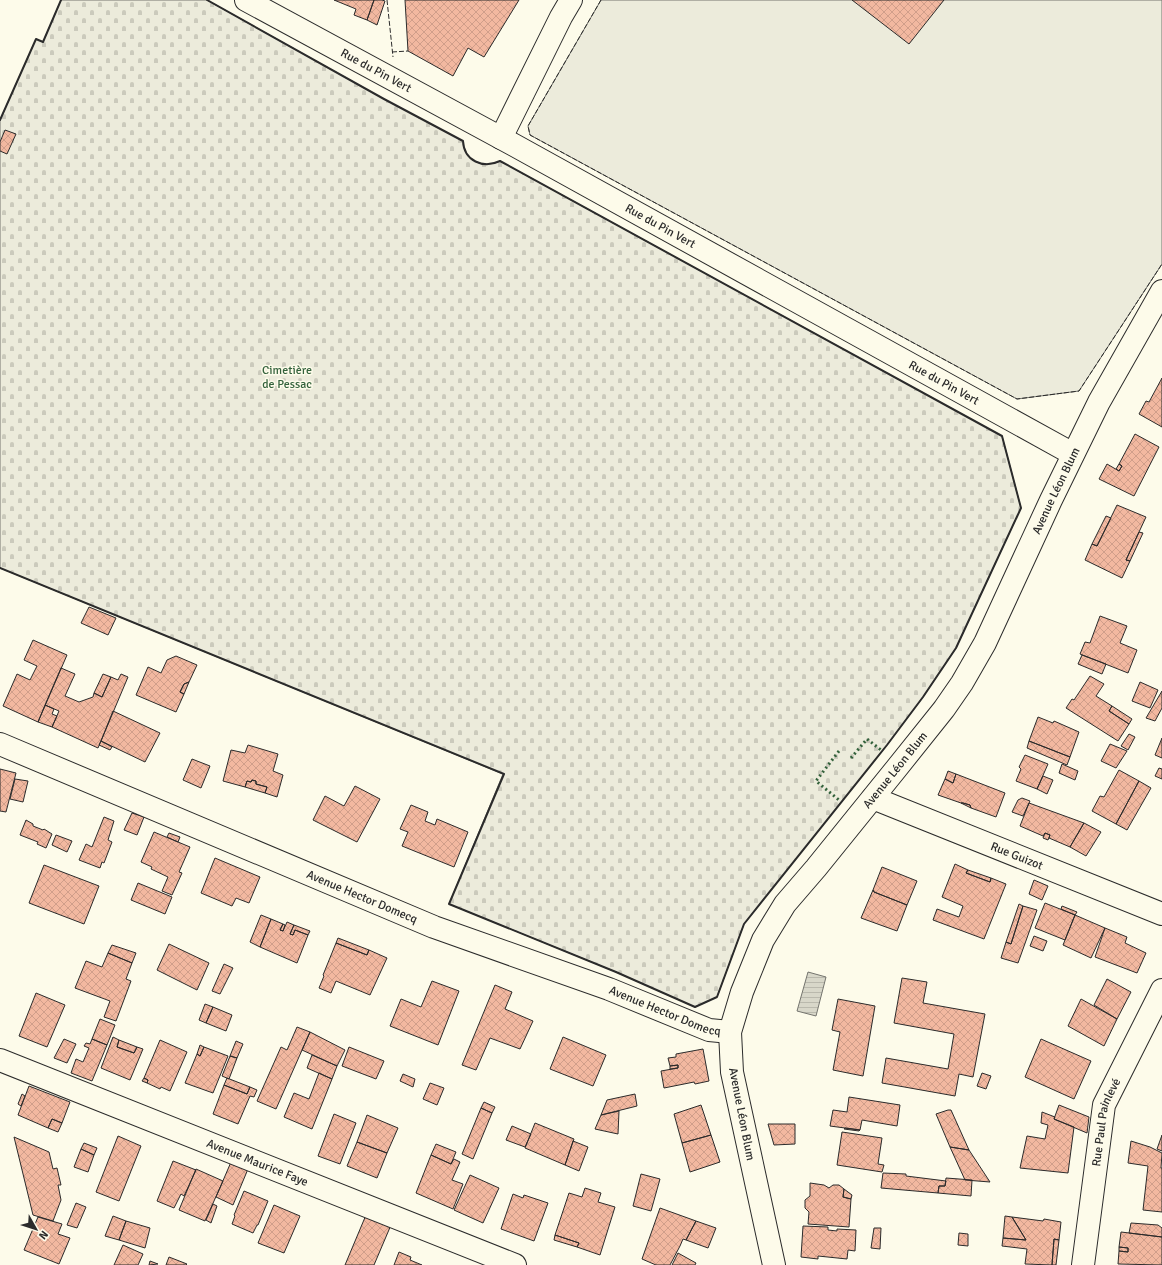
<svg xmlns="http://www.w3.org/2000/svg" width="1162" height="1265" viewBox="0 0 1162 1265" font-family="Signika,sans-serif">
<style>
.grass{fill:#ecebdb;stroke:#74746e}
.cemetery{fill:url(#cemetery-stones);stroke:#74746e}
.water{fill:url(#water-rules);stroke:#74746e}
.building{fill:url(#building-cross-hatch);stroke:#2b2b2b}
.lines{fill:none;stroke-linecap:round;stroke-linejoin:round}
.minor-casing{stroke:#2b2b2b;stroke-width:24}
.minor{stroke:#fdfbea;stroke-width:22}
.hedge{stroke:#34623c;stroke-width:3;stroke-dasharray:2 3;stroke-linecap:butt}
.fence{stroke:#2b2b2b;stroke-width:1;stroke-dasharray:5 2;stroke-linecap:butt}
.wall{stroke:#2b2b2b;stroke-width:2}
.labels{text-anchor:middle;stroke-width:3;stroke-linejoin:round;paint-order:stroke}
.street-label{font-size:12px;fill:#2b2b2b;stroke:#fdfbea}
.park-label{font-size:12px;fill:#34623c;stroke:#fdfbea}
</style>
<defs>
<pattern id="cemetery-stones" width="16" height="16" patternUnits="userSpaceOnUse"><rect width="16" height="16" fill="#ecebdb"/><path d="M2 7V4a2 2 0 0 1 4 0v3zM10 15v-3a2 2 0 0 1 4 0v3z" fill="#cbcabc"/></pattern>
<pattern id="water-rules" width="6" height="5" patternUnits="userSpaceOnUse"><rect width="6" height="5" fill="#d8d7c9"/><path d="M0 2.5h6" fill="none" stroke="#bab9ad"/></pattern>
<pattern id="building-cross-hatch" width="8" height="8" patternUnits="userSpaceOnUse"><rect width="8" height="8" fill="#f2b8a0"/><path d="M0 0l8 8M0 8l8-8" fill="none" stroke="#d09e8a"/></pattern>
</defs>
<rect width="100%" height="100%" fill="#fdfbea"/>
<!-- grass -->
<path class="grass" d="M601,0H1162V264L1079,391L1017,399L530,135L528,126Z"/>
<!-- cemetery -->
<path class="cemetery" d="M61,0H207L384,99L463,141C464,161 483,169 500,161L1002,436L1021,508L956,648L923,697L887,745L744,924L717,997L695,1007L616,972L449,904L503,774L0,568V120L36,39L43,42Z"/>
<!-- water -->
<path class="water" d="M808,972L826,977L816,1016L797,1011Z"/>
<!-- building -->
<path class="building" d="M334,0H374L367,20L354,15L356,9Z
M374,0H382L385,1L377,25L367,20Z
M405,0H519L484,57L468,48L453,76L408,51Z
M852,0H944L909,44Z
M5,130L16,134L7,154L0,151V142Z
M1162,378V427L1139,414L1146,401L1149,402Z
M1135,434L1159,447L1134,496L1099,479L1107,464L1119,471L1122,466L1119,464Z
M1119,464L1122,466L1119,471L1116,469Z
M1117,505L1146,517L1126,560L1130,561L1122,578L1085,560L1092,544L1097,546Z
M1106,516L1111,518L1097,546L1092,544Z
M1139,532L1143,533L1130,561L1126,560Z
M89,607L116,618L108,635L81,623Z
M1100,616L1127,626L1120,643L1137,650L1128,673L1080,654L1085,642L1090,643Z
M33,640L67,655L38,722L3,706L17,674L30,680L37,666L24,660Z
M1082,655L1106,664L1102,674L1078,664Z
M176,656L197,665L189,682L184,684L180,692L184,694L176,712L136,695L148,667L161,673L167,660Z
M61,668L75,674L65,696L79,702L93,697L94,693L102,697L111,677L118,680L121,674L128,677L98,748L52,727L59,711L45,705Z
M103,674L111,677L102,697L94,693Z
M1090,676L1104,684L1096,696L1112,706L1109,711L1129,724L1118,741L1066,708L1072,699L1074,700Z
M189,682L184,694L180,692L184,684Z
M1140,682L1158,690L1150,708L1132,701Z
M1162,691V708L1155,721L1146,718Z
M45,705L54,709L52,714L57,716L52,727L38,722Z
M1112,706L1132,719L1129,724L1109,711Z
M113,711L160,733L145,762L101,741Z
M1038,717L1053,723L1054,721L1079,732L1070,757L1029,741Z
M1129,734L1135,737L1128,750L1121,746Z
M1162,738V758L1155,755Z
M101,741L112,747L110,750L99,745Z
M1029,741L1070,757L1067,765L1027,748Z
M1110,744L1127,751L1116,768L1101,761Z
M248,745L278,754L273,771L283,775L277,797L265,793L267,787L256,784V781L252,780L251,782L247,781L245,787L223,781L231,750L245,753Z
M1025,755L1048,764L1037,789L1016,781L1021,769L1019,767Z
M192,759L210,766L201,788L183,780Z
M1062,764L1078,771L1075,780L1059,773Z
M1159,768L1162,769V779L1155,776Z
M0,769L16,773L6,812L0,811Z
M1119,770L1139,781L1116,824L1092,811L1100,796L1104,797Z
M948,771L956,774L953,783L945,779Z
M956,774L1005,793L996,817L971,808L970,805L963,803H961L938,795L945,779L953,783Z
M1043,776L1053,780L1047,794L1037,789Z
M15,779L28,781L23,802L10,799Z
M252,780L256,781V784L267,787L265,793L245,787L247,781L251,782Z
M1139,781L1151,788L1127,830L1116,824Z
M355,786L380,799L357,842L313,820L325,796L344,806Z
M1022,798L1030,801L1023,816L1012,812L1018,800Z
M961,803H963L970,805L971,808Z
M1029,803L1084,823L1070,847L1049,838L1050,835L1045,833L1043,836L1020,826Z
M411,805L428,812L425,821L435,825L437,819L468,832L454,867L402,846L408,832L400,829Z
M132,813L144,817L137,835L124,830Z
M104,817L114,821L108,840L112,842L104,863L102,862L100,868L79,860L86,844L92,847Z
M26,820L33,824V826L43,830L44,829L52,834L46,848L37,844L38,842L20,835Z
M1084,823L1101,832L1086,856L1070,847Z
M154,832L190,847L179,872L182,873L172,895L162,891L168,877L151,869L152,867L141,862Z
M169,833L180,837L178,842L167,837Z
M1045,833L1050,835L1048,840L1043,838Z
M56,835L72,841L67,852L52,845Z
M215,858L260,877L249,903L236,898L232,906L201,893Z
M955,864L968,870L966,873L990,882L991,878L1006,884L984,939L933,920L937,909L959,917L963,906L942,897Z
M44,865L99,886L84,924L29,903Z
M882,867L917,881L907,905L874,892L873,890Z
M968,870L991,878L990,882L966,873Z
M1034,880L1048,886L1042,900L1029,894Z
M138,883L172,897L165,914L131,900Z
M873,890L874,892L907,905L897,931L861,918Z
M1045,903L1075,915L1065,940L1035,928Z
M1019,904L1023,906L1011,944L1006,942Z
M1023,906L1037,910L1018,963L1001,958L1006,942L1011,944Z
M1062,906L1077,912L1075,915L1061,909Z
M261,915L271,919L260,947L250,942Z
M1075,915L1105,928L1091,958L1063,945Z
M271,919L283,924L280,930L283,931L287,922L294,925L290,934L293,935L295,930L308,935L297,963L260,947Z
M283,924L285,925L283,931L280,930Z
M294,925L310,931L308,935L295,930L293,935L290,934Z
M1105,928L1127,937L1125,943L1146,953L1137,973L1095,957Z
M1034,936L1047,941L1043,951L1030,946Z
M338,938L369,950L367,955L336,943Z
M336,943L367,955L369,950L387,958L370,995L336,981L331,993L319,988L324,976L323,975Z
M169,944L209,963L197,990L157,970Z
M112,945L136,953L132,963L108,953Z
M108,953L132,963L126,979L131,981L116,1021L104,1017L110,1001L75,988L86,961L102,967Z
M224,964L233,968L220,994L212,991Z
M902,978L927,982L923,1003L985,1014L973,1077L959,1074L955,1096L882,1083L886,1058L948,1069L954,1034L894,1023Z
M1107,979L1131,992L1117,1019L1094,1005Z
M432,981L459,991L438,1045L390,1026L401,999L421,1007Z
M495,985L512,992L505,1009L533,1021L520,1049L490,1038L476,1070L462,1065Z
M36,993L65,1005L47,1047L19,1036Z
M838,999L875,1006L863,1076L833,1070L840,1032L832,1030Z
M1081,999L1117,1019L1104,1046L1068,1026Z
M205,1004L213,1007L206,1023L199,1020Z
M213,1007L232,1015L226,1031L206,1023Z
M100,1019L115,1025L107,1045L92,1039Z
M297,1027L310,1032L276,1109L257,1101L281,1047L287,1050Z
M310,1032L345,1050L337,1066L302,1050Z
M113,1037L119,1040L117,1047L134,1053L137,1047L143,1049L130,1080L101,1068Z
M563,1037L606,1055L593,1086L550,1069Z
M64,1039L76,1044L67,1063L54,1058Z
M92,1039L107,1045L92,1081L71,1073L76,1059L83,1062L89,1048L84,1046L86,1043L90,1044Z
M1041,1039L1091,1061L1074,1099L1025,1077Z
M119,1040L137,1047L134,1053L117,1047Z
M160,1040L187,1052L170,1091L161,1087L160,1089L147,1083L148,1080L144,1078Z
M236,1041L243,1044L237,1058L230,1056Z
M200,1045L204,1047L200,1056L197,1054Z
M204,1047L228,1056L213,1093L185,1083L197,1054L200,1056Z
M349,1047L384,1061L376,1079L342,1066Z
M703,1049L709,1081L695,1084L694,1082L664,1088L661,1071L678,1068V1065L670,1066L668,1058L676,1057V1054Z
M312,1055L337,1066L332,1079L307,1068Z
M230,1056L237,1058L229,1079L222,1076Z
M678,1065V1068L670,1069V1066Z
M319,1073L332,1079L312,1129L284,1117L294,1093L309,1099Z
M982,1073L991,1076L986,1089L977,1086Z
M403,1074L415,1079L413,1087L400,1081Z
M144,1078L148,1080L147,1083L142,1081Z
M227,1078L250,1087L247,1094L224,1085Z
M430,1083L444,1088L437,1105L423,1099Z
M224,1085L247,1094L250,1087L257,1090L254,1097L250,1096L238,1124L213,1114Z
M29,1086L70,1102L62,1123L52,1119L48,1128L18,1115Z
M22,1094L25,1096L21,1106L18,1104Z
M635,1094L637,1106L601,1115L607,1100Z
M849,1097L900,1105L897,1126L862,1120L860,1130L830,1126L833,1110L847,1112Z
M484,1102L495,1107L492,1113L481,1108Z
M701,1105L711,1135L682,1143L674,1114Z
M1059,1105L1089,1117L1087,1133L1054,1119Z
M481,1108L492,1113L473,1159L462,1154Z
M948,1110H951L969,1150L950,1147L936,1114Z
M619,1111L618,1134L595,1129L601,1115Z
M1042,1112L1055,1117L1054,1119L1074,1127L1068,1173L1020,1168L1027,1136L1045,1139L1048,1125L1041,1123Z
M334,1114L356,1123L340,1164L318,1156Z
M367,1115L398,1128L387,1153L357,1142Z
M52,1119L62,1123L58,1132L48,1128Z
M535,1123L574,1139L565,1165L525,1148Z
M768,1124H795V1144L774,1145Z
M512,1126L531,1134L525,1147L506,1140Z
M845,1128L860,1130L859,1131L844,1129Z
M842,1132L882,1138L878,1164L884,1165L882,1172L837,1165Z
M711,1135L720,1162L690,1172L682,1143Z
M1162,1135V1151L1157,1149Z
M118,1136L141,1146L119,1201L96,1192Z
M14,1137L49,1152L53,1169L57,1168L61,1185H58L61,1200L53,1221L33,1215Z
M573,1141L588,1147L579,1171L565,1165Z
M1131,1141L1150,1147L1162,1153L1161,1168H1162V1212L1143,1210L1148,1166L1128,1163Z
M357,1142L387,1153L377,1178L347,1166Z
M84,1143L97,1148L94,1155L81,1149Z
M436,1144L456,1152L451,1164L431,1155Z
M950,1147L969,1150L990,1182L965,1180Z
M81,1149L94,1155L88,1172L74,1167Z
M431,1155L451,1164L454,1159L460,1162L452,1180L463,1184L453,1209L416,1193Z
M173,1161L196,1170L184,1196L181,1194L174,1208L157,1201Z
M231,1162L248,1169L233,1205L216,1197Z
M196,1169L223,1181L205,1221L179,1210Z
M883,1173L906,1174V1176L946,1181L945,1186H939L938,1193L881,1188Z
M641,1174L660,1179L651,1211L633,1206Z
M470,1175L499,1188L483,1223L454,1210Z
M946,1178L972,1180L971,1196L938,1193L939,1186H945Z
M810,1183L824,1185L829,1188L833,1185H839L844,1189L843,1197L851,1199L849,1227L808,1224L809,1212L805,1208V1200L810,1196Z
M585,1188L601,1193L598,1202L615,1207L600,1255L577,1247L579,1243L555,1235L569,1193L582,1197Z
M844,1189L852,1195L851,1199L843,1197Z
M244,1191L268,1201L258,1225H257L253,1233L232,1224L235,1216L234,1215Z
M513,1194L523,1198L524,1195L548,1203L534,1241L501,1229Z
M76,1203L86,1207L77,1228L67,1225Z
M213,1204L217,1206L211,1223L206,1220Z
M274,1205L300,1216L284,1253L258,1243Z
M660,1208L696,1221L686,1240L683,1239L680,1246L670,1265H656L642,1259Z
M366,1215L391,1225L374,1265H345Z
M113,1216L126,1221L119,1240L105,1236Z
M1005,1216L1012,1217L1026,1240L1003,1238Z
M38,1217L62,1224L58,1234L70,1238L59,1264L24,1250Z
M1012,1217L1043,1221L1044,1219L1061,1222L1059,1240L1054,1239L1052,1265L1025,1264L1027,1249L1002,1246L1003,1238L1026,1240Z
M126,1221L150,1228L145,1248L119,1240Z
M696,1221L716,1228L708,1248L686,1240Z
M1131,1223L1158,1225L1162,1228V1237L1129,1233Z
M803,1226L828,1227V1230L837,1231V1229L856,1230L855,1251L848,1250L847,1259L818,1256V1259L801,1257Z
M874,1228H881L880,1249L871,1248Z
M1121,1232L1162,1237V1265L1118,1264L1119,1251L1128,1252V1248L1119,1247Z
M959,1233L968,1234V1246L958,1245Z
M555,1235L579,1243L577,1247L554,1240Z
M1054,1239L1059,1240L1056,1265H1052Z
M123,1245L143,1254L138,1265H114Z
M1119,1247L1128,1248V1252L1119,1251Z
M399,1252L411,1257L410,1260L422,1265H394Z
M678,1253L696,1263L695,1265H672Z
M169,1257L187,1264L186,1265H166Z
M150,1261L158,1264L149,1265Z"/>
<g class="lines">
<!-- minor casing -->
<g class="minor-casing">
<g id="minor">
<path id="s1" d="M246,0L514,145L1073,454"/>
<path d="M501,138L561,17L571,0"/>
<path id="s2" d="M0,744L434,927L609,989L709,1030L730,1032"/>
<path id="s3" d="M873,798L1162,914"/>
<path id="s4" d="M0,1060L515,1265"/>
<path id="s5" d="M774,1265L732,1072L730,1032L742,992L763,940L785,904L816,868L896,769L944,709L962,683L985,643L1051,500L1099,402L1162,291"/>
<path id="s6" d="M1083,1265L1104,1105L1162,990"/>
</g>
</g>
<!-- minor -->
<use href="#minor" class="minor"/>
<!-- hedge -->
<path class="hedge" d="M839,751L816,781L839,800
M851,758L867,739L881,750"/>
<!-- fence -->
<path class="fence" d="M387,0L393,57
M601,0L528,126L530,135L1017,399L1079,391L1162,264
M392,52L408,51"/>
<!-- wall -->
<path class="wall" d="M0,120L36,39L43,42L61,0
M0,568L504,774L449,904L616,972L695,1007L717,997L744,924L887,745L923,697L956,648L1021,508L1002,436L500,161C483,169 464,161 463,141L384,99L207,0"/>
</g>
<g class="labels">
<!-- street labels -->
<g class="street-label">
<text dy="4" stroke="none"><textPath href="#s1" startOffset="148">Rue du Pin Vert</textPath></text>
<text dy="4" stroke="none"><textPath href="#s1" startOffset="472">Rue du Pin Vert</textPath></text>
<text dy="4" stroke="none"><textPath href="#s1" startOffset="796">Rue du Pin Vert</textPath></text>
<text dy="4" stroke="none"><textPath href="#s5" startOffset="875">Avenue Léon Blum</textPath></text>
<text dy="4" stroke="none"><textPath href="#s5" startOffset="551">Avenue Léon Blum</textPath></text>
<text dy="4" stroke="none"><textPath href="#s3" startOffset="155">Rue Guizot</textPath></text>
<text dy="4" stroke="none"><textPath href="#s2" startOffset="393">Avenue Hector Domecq</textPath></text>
<text dy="4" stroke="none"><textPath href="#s2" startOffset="717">Avenue Hector Domecq</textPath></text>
<text transform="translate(742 1114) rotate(79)" y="4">Avenue Léon Blum</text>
<text dy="4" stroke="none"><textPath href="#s6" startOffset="145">Rue Paul Painlevé</textPath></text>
<text dy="4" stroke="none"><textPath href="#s4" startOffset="277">Avenue Maurice Faye</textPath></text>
</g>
<!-- park labels -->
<g class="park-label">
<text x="287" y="374">Cimetière<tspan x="287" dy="14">de Pessac</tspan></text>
</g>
</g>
<!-- north arrow -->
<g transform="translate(36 1229) rotate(129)" stroke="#fdfbea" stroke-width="3" paint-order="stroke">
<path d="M0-3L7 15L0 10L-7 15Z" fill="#2b2b2b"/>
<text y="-6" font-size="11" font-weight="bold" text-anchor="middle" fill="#2b2b2b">N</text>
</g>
</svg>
